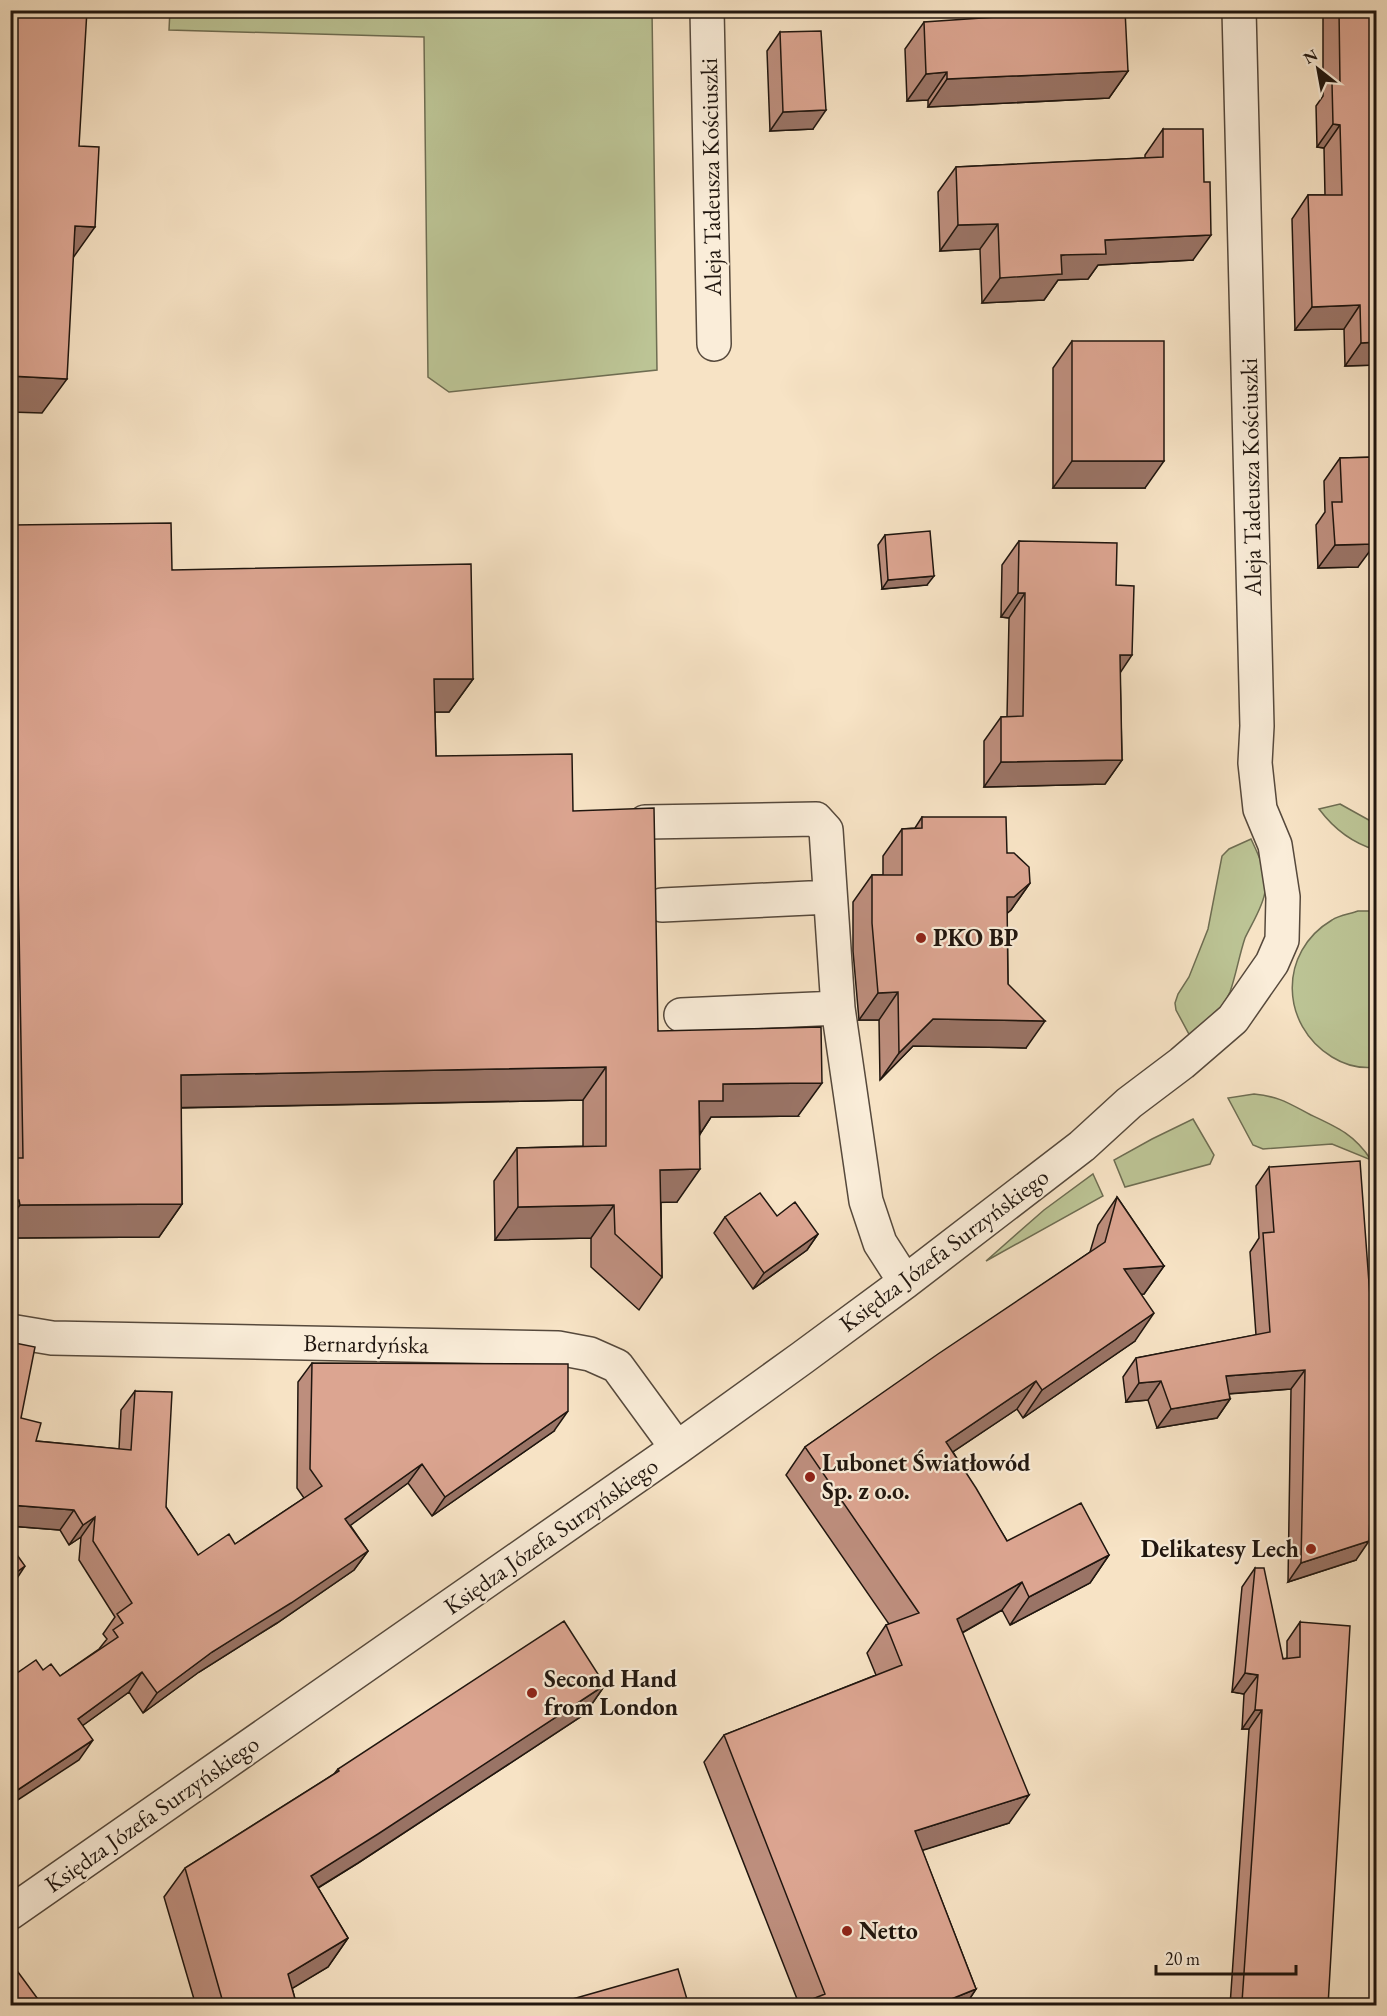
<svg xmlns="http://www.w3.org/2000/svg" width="1387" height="2016" viewBox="0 0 1387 2016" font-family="'EB Garamond',serif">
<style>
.green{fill:#bcc495;stroke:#6e6d52;stroke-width:1.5}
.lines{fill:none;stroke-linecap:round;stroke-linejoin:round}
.minor-casing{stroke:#56493c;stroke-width:36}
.minor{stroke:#faedd9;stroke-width:33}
.wall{fill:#bd8e7d;stroke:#20160f;stroke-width:1.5}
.shaded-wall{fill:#9a7466;stroke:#20160f;stroke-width:1.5}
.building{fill:#dca591;stroke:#20160f;stroke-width:1.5}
.poi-dot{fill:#8f2418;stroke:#faedd9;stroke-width:2}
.labels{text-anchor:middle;stroke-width:4.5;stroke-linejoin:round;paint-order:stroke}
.street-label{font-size:24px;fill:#20160f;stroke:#faedd9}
.poi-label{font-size:24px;font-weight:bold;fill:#20160f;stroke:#faedd9;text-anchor:start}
</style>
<rect width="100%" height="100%" fill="#f7e3c5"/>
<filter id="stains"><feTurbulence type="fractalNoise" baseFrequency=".00333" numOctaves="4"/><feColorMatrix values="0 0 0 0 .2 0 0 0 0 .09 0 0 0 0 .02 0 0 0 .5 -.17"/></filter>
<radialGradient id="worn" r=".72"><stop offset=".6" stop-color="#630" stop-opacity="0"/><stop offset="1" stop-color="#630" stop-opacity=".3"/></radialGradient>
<!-- green -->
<path class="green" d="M170,10L652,11L657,370L449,392L428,377L424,37L169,30Z
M1340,804L1376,824V850C1352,843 1334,829 1319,809Z
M1251,839C1259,856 1267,872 1265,891C1264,905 1251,925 1245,938C1239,956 1236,975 1230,992C1222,1010 1205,1024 1190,1036L1176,1010L1175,1003L1178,994L1189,977L1208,929L1222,856L1229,849Z
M1358,911H1376V1067C1361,1069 1345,1065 1332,1057C1280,1025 1278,952 1332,920C1339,915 1350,914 1358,911Z
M1254,1094C1281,1097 1288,1103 1311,1115C1337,1127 1355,1135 1371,1160L1332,1144L1263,1149L1253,1145L1228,1098Z
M1193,1119L1214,1155L1210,1164L1125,1187L1114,1160L1152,1139Z
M1093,1174L1103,1196L986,1261L1044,1210Z"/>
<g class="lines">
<!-- minor casing -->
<g class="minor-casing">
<path id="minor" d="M707,10L714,344
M645,822L816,819L826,830L838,1008L866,1201L880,1243L905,1282
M662,905L830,897
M681,1015L838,1008
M10,1331L52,1338L558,1348L590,1354L617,1366L677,1448
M10,1913L677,1448L802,1358L905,1282L1082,1146L1129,1103L1182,1063L1233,1019L1272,963L1282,940L1283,897L1275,845L1260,809L1255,763L1257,726L1239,10"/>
</g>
<!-- minor -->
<use href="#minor" class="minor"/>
</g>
<!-- wall -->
<path class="wall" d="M1323,10H1377V365L1345,366L1344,329L1295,330L1292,219L1308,195H1325L1324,148L1317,147L1316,106L1323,96Z
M924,22L1128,71L1109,98L928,107V100L907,101L905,49Z
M780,32L813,129L770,131L767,51Z
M1163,129L1193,260L1098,265L1088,279L1058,280L1044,300L982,303L980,249L940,251L938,192L956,167L1145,158V155Z
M1072,341L1145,488H1053V368Z
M1377,457V524H1372L1358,567L1318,568L1316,525L1325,512L1324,481L1340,458Z
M12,525L172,570L473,679L449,712H435L436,756L573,811L658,1031L798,1116L711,1117L700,1134L677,1202H661L662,1277L639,1310L591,1267V1238L495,1240L494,1181L517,1148L583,1146V1100L181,1108L182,1204L159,1237L10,1238V527Z
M885,535L927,585L882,589L878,545Z
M1019,541L1116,585L1120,673L1122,760L1105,784L984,787V741L1001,717H1007L1009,618L1001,617L1002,565Z
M922,817L1007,853L1030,883L1011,910L1007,913L1008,984L1026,1048L913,1046L880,1080L879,1020H859L853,951V902L872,875H883V856L902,829L915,828Z
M1269,1167L1356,1560L1288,1582L1291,1389L1229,1394L1230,1399L1217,1418L1157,1428L1148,1400L1126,1402L1123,1377L1136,1358L1256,1335L1250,1252L1259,1238L1256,1186Z
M1117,1197L1164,1266L1144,1294H1141L1135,1341L1023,1418L1017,1409L953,1452L1007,1541L1109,1555L1090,1583L1010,1625L1002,1610L962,1633L1009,1823L922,1850L976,1989L965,2006H795L799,2004L704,1762L724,1735L876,1675L867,1653L886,1625L889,1624L786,1475L805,1447L1090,1252L1098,1225Z
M777,1216L818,1234L807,1250L753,1289L714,1233L725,1217Z
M10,1342L21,1418L36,1441L119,1449L121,1410L135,1391L166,1507L198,1555L235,1544L304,1498L297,1488L298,1382L312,1363L554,1431L432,1516L408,1483L350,1525L368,1551L354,1570L277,1623L199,1672L143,1713L129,1692L82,1726L79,1760L43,1670L60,1676L99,1649L107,1639L103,1634L115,1617L79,1560L81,1537L69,1545L60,1530L10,1526Z
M1255,1568L1283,1659L1287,1658V1641L1300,1622L1328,2006H1230L1249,1729H1242L1244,1694L1232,1692L1242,1587Z
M605,1685L585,1714L358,1863L318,1888L348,1938L328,1967L292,1988L297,2006H196L164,1897L185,1868L334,1774L338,1769Z"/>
<!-- shaded-wall -->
<path class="shaded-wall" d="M1128,71L1109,98L928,107L947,79Z
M947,72L928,100L907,101L926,74Z
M826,110L813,129L770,131L783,112Z
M1333,124L1340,125L1324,148L1317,147Z
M998,224L980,249L940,251L958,225Z
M75,226L95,227L70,262Z
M1211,235L1193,260L1098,265L1088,279L1058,280L1044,300L982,303L1000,278L1105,240Z
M1360,305L1344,329L1295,330L1312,307Z
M1377,342V365L1345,366L1361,343Z
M10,376L67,379L42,413L10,412Z
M1072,461H1164L1145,488H1053Z
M1370,501H1377V524L1354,525Z
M1375,544L1358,567L1318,568L1335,545Z
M934,576L927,585L882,589L888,580Z
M1018,593H1025L1009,618L1001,617Z
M1120,655H1132L1116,679Z
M434,679H473L449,712H411Z
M1122,760L1105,784L984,787L1001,762Z
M1030,883L1011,910L995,924L1007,897Z
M898,992L879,1020H859L878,993Z
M933,1019L1045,1021L1026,1048L913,1046L880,1080L899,1053Z
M606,1067L583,1100L157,1108L181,1075Z
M822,1083L798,1116L711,1117L700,1134L699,1101L723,1084Z
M700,1169L677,1202L637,1203L660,1170Z
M10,1200H19L10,1212Z
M182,1204L159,1237L10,1238V1218L20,1205Z
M614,1205L591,1238L495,1240L518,1207Z
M818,1234L807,1250L753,1289L764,1273Z
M1164,1266L1144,1294L1105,1297L1124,1269Z
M1154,1313L1135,1341L1023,1418L1042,1390Z
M1305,1370L1291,1389L1212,1395L1226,1376Z
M1036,1381L1017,1409L927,1469L946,1442Z
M1161,1381L1148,1400L1126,1402L1139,1383Z
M1230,1399L1217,1418L1157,1428L1171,1409Z
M568,1411L554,1431L432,1516L445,1497Z
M422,1464L408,1483L332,1539L345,1519Z
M10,1505L74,1510L60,1530L10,1526Z
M95,1517L81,1537L69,1545L83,1525Z
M1369,1541L1356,1560L1288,1582L1301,1563Z
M368,1551L354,1570L277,1623L199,1672L143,1713L157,1693L212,1652Z
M1109,1555L1090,1583L1010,1625L1029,1597Z
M25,1566L12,1586L10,1587V1577Z
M1022,1582L1002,1610L937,1647L957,1619Z
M142,1672L129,1692L64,1739L78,1719Z
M1245,1673L1258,1675L1244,1694L1232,1692Z
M605,1685L585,1714L358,1863L290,1905L311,1876Z
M1255,1710H1262L1249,1729H1242Z
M93,1740L79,1760L10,1805V1795Z
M1029,1795L1009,1823L895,1859L915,1831Z
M348,1938L328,1967L268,2003L288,1974Z
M976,1989L965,2006H934Z
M1242,2002L1257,2003L1255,2006H1240Z"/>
<!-- building -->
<path class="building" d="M10,10H87L79,146L99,147L95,227L75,226L67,379L10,376Z
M1098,10H1125L1128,71L947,79V72L926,74L924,22Z
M1339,10H1377V342L1361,343L1360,305L1312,307L1308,195H1342L1340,125L1333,124L1332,83H1340Z
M821,31L826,110L783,112L780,32Z
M1163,129H1203L1204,182H1210L1211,235L1105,240L1106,254L1061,255L1062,274L1000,278L998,224L958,225L956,167L1163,157Z
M1072,341H1164V461H1072Z
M1377,457V501H1370L1375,544L1335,545L1332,502H1342L1340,458Z
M171,523L172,570L471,564L473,679H434L436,756L572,754L573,811L654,808L658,1031L821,1027L822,1083L723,1084V1101H699L700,1169L660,1170L662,1277L615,1234L614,1205L518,1207L517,1148L606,1146V1067L181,1075L182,1204L20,1205L19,1200H10V1158H23L12,525Z
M930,531L934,576L888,580L885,535Z
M1019,541L1117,543L1116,585L1134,586L1132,655H1120L1122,760L1001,762V717L1023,716L1025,593H1018Z
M922,817H1006L1007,853H1014L1029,867L1030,883L1014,897H1007L1008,984L1045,1021L933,1019L899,1053L898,992L878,993L872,923V875H902V829L922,828Z
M1360,1161L1376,1378L1369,1541L1301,1563L1305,1370L1226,1376L1230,1399L1171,1409L1161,1381L1139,1383L1136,1358L1270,1332L1263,1233L1274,1232L1269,1167Z
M760,1193L777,1216L795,1202L818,1234L764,1273L725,1217Z
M1117,1197L1164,1266L1124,1269L1154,1313L1042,1390L1036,1381L946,1442L976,1488L1007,1541L1081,1503L1109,1555L1029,1597L1022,1582L957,1619L1029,1795L915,1831L976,1989L934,2006H795L825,1994L724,1735L902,1665L886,1625L919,1613L805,1447L938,1354L1105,1242Z
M10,1342L35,1347L21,1418L41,1423L36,1441L131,1450L135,1391L172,1392L166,1507L198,1555L229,1534L235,1544L322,1486L310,1469L312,1363L568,1364V1411L445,1497L422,1464L345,1519L368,1551L291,1603L212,1652L157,1693L142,1672L78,1719L93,1740L10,1795V1678L36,1660L43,1670L51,1664L60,1676L118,1637L113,1630L123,1623L117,1614L132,1603L93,1541L95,1517L83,1525L74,1510L10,1505Z
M10,1545L25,1566L10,1577Z
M1255,1568H1264L1283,1659L1300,1657V1622L1350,1626L1328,2006H1256L1257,2003L1242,2002L1262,1710H1255L1258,1675L1245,1673Z
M564,1621L605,1685L378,1834L311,1876L348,1938L288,1974L297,2006H224L185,1868L339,1771L338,1769Z
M678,1969L689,2006H548Z
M18,1972L43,2006H10V1977Z"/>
<!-- markers -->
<g class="poi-dot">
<circle cx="921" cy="938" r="6"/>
<circle cx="810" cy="1477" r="6"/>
<circle cx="1311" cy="1549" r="6"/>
<circle cx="532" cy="1693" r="6"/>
<circle cx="847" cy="1931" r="6"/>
</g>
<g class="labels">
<!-- street labels -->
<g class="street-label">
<text transform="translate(711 177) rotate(-91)" y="8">Aleja Tadeusza Kościuszki</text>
<text transform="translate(1251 477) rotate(-91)" y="8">Aleja Tadeusza Kościuszki</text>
<text transform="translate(944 1250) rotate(-37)" y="8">Księdza Józefa Surzyńskiego</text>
<text transform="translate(366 1344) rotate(1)" y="8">Bernardyńska</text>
<text transform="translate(551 1536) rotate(-35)" y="8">Księdza Józefa Surzyńskiego</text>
<text transform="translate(152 1814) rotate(-35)" y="8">Księdza Józefa Surzyńskiego</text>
</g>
<!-- poi labels -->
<g class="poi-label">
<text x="933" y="946">PKO BP</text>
<text x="822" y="1471">Lubonet Światłowód<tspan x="822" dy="28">Sp. z o.o.</tspan></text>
<text x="1299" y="1557" text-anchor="end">Delikatesy Lech</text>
<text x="544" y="1687">Second Hand<tspan x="544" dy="28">from London</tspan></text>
<text x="859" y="1939">Netto</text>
</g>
</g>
<!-- margin -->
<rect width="1387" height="2016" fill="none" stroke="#f7e3c5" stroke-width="36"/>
<rect x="12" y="12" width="1363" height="1992" fill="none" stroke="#20160f" stroke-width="3"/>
<rect x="18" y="18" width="1351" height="1980" fill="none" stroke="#20160f" stroke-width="1.5"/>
<!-- north arrow -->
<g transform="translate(1318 69) rotate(329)" stroke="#faedd9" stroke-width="4.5" paint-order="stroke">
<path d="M0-4.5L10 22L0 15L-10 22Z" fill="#20160f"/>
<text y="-9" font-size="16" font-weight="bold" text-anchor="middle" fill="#20160f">N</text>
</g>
<!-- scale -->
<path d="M1156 1965v9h140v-9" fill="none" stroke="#20160f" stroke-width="3"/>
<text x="1165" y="1965" font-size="18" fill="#20160f" stroke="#faedd9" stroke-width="4.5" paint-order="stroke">20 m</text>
<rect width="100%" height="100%" filter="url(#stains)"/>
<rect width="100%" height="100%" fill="url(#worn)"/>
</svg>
